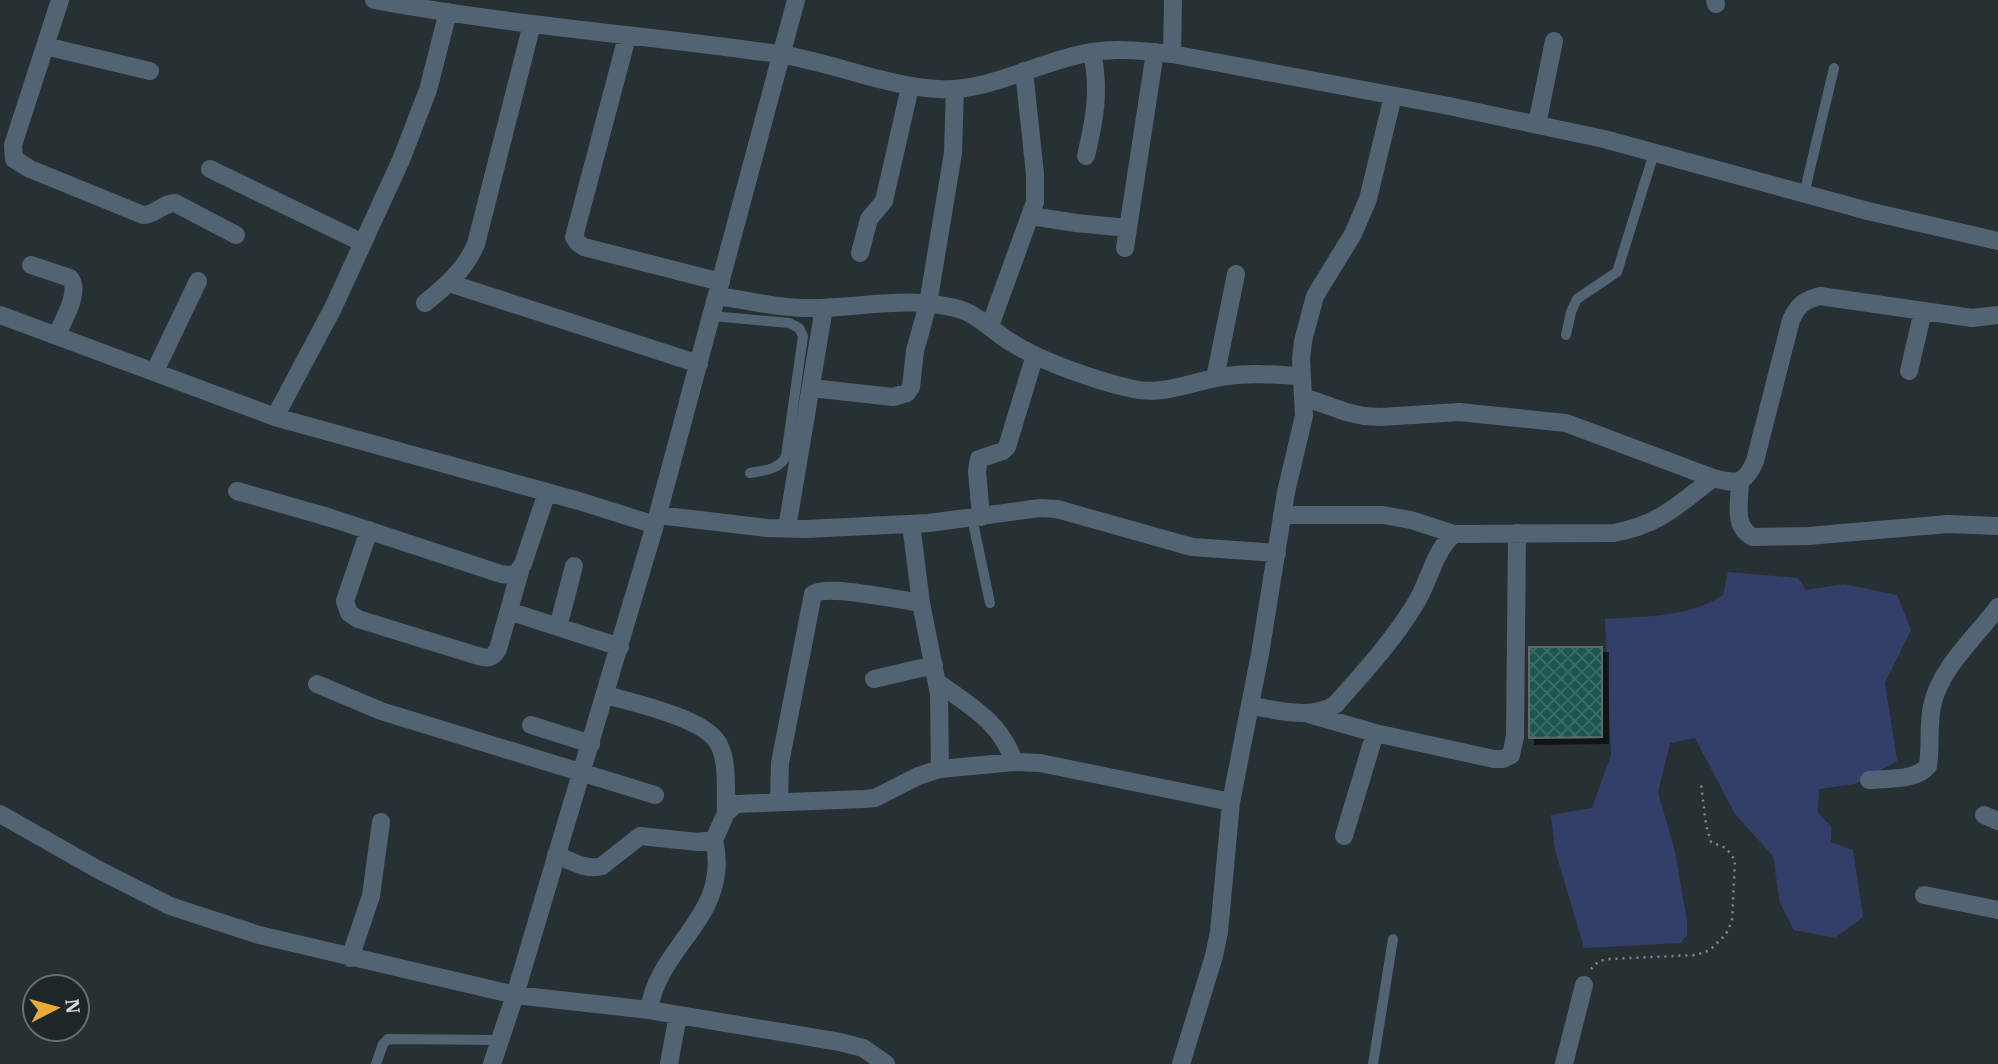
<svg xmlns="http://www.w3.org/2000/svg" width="1998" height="1064" viewBox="0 0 1998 1064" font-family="'IBM Plex Serif',serif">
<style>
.water{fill:#343f69}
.building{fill:url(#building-cross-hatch);stroke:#5f6b6a;stroke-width:2;filter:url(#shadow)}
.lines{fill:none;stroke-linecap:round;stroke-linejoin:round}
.path{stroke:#828a8d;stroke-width:2.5;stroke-dasharray:2 5;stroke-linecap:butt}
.service{stroke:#526473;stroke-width:10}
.minor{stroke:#526473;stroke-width:18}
</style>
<defs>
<pattern id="building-cross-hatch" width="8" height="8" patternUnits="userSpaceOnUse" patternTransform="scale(1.75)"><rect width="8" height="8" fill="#1d5551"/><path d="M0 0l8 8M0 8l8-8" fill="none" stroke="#3d6d69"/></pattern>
<filter id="shadow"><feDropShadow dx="6" dy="6" stdDeviation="0" flood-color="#0009"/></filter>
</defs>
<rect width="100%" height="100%" fill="#273134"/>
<!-- water -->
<path class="water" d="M1728,572L1798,578L1806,590L1844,584L1897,595L1911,630L1885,683L1897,761L1855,784L1819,789L1818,813L1831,826V842L1853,850L1863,917L1835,938L1794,930L1780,903L1773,856L1735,814L1695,738L1670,743L1658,792L1675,852L1687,921V935L1681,943L1584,948L1555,850L1551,815L1592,808L1611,755L1605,619C1644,616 1689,618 1723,595Z"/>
<!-- building -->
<path class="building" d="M1529,647H1602V737L1529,738Z"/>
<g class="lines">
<!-- path -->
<path class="path" d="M1591,969L1599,961L1610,959L1696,955L1710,950L1726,934L1732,921L1735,860L1726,848L1711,842L1706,825L1701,784"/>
<!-- service -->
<path class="service" d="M1804,194L1834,68
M712,316L789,323L799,328L803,336L786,456C779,470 765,470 750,473
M1566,335L1571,312L1577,299L1617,272L1654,153
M972,518L990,603
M376,1064L383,1044L388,1039L500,1040
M1373,1064L1393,939"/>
<!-- minor -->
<path class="minor" d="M60,0L13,145L14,159L30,169L143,215C156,215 162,203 175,203L236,235
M374,0C508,25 644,35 778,54C832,62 884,86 939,89C991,92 1041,60 1092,52C1118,48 1145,51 1172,54L1449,106L1604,139L1868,211L1998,241
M1715,0L1716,4
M627,37L574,237L578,243L584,247L721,282
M45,46L150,71
M1172,54L1173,0
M1537,124L1554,41
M1086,156C1095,118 1100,90 1092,52
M210,169L363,243
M1031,216L1076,223L1128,228
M1125,248L1155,52
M860,253L869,219L884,201L910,87
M31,265L70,278C81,292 63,320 57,335
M449,283L699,364
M717,296C746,300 777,308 806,308C859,309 901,295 955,308C977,313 991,330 1009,341C1039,361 1097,381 1133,389C1167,396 1194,380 1227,376C1252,372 1277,375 1301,376
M425,303C447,285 465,270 476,244L532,24
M0,315L275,417L579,501L655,525
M990,326L1035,202V174L1024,71
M155,371L198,281
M1909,371L1923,311
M1215,378L1236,274
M811,388L893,397L907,393L911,387L915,351L928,304L953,153L955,89
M1304,397L1346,412L1364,416L1381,417L1459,412L1566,423L1713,478C1736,484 1745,485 1755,461L1791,320C1798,305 1804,300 1820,296L1972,318L1998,315
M275,417L333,308L401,160L428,90L448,12
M1740,481C1740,500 1732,527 1753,537L1808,536L1948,524L1998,526
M237,491L331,518L501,574L510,575L517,573L523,564L547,492
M658,515L767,528L806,529L929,523L1040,508L1057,509L1192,547L1277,553
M1282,515H1383L1411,520L1454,534
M981,517L977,471L979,459L1003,451L1007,447L1035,355
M911,524L921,603L939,694L940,769
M787,528L824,308
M369,530L345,601L349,613L358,619L478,656C488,659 493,658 498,649L520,571
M509,611L620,647
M558,627L574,566
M874,679L934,665
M937,682C969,705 1001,722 1014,762
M317,684L381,711L655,795
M606,695C634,703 704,718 718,743C729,762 725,792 726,813
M1251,706C1279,710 1308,720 1335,705C1363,673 1392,642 1414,606C1429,584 1433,552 1454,534L1614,533C1659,525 1678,505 1713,478
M1309,714L1375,733L1494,759H1503L1511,755L1515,737L1517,533
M531,725L591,744
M1869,780C1888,778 1915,781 1928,766C1931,746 1928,726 1932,706C1940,668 1976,637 1998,607
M779,802L780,763L813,594C828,584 899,600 921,603
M0,814L97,869L170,906L259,935L515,995L649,1010L840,1042L863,1048L886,1064
M1984,815L1998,821
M1344,836L1375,733
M556,855C570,860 586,871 602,866L640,836L698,842L714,840L726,813L736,804L864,799L875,798L918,776L940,769L1014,762L1040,763L1231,802
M1924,895L1998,910
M350,958L371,896L381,822
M649,1010C658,945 732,916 714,840
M492,1064L515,995L655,525L796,0
M669,1064L678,1015
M1181,1064L1214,956L1219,932L1231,802L1260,654L1286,492L1304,416L1301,359L1303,341L1315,296L1353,234L1368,199L1393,96
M1564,1064L1584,985"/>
</g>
<!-- north arrow -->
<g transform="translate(56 1008) rotate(84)"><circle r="33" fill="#1d272a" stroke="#666f71" stroke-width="2"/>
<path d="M0-5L12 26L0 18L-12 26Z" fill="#e7ac36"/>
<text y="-10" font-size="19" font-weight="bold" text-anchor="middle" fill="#d4dadc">N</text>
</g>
</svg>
